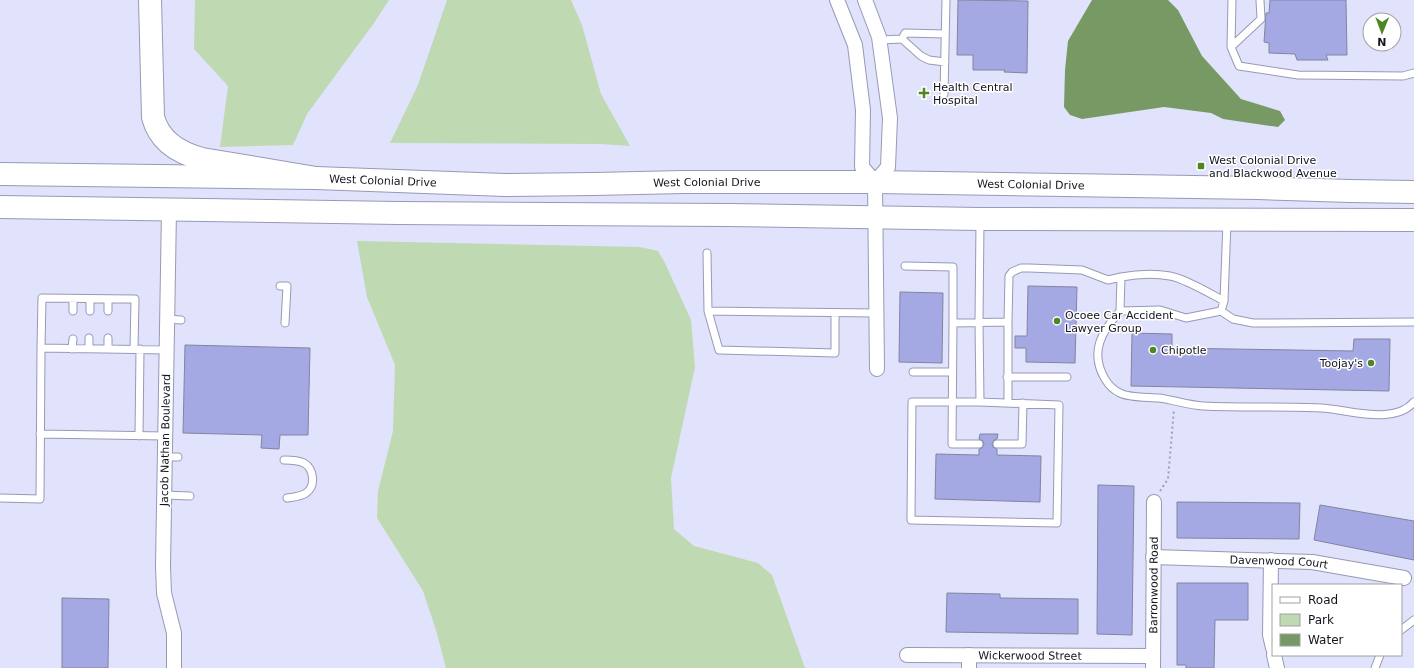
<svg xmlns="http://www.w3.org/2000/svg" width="1414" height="668" viewBox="0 0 1414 668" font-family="'DejaVu Sans',sans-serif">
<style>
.green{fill:#bfd9b2}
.water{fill:#779a65}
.building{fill:#a4a9e4;stroke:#82849f}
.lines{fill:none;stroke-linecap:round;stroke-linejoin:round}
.service-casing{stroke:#979ab5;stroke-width:9}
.minor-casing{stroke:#979ab5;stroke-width:16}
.trunk-casing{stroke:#979ab5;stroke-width:24}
.motorway-casing{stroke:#979ab5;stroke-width:24}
.path{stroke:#9d9fb3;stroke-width:2;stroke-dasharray:2 3;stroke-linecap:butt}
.service{stroke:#fff;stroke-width:7}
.minor{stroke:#fff;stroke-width:14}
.trunk{stroke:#fff;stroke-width:22}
.motorway{stroke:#fff;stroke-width:22}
.poi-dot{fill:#4c8724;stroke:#fff;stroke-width:1.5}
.labels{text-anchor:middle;stroke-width:3;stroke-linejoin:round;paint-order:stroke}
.poi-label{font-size:11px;fill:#13141e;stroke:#fff;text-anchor:start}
.street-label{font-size:11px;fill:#13141e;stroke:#fff}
</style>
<rect width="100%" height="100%" fill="#e0e3fb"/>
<!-- green -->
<path class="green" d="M195,0H389L374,23L307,114L293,145L220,147L228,86L194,49Z
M447,0H571L582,25L601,94L630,146L601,144L390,143L418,85Z
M357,241L640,247L658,251L665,263L691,320L695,367L671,478L674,529L694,546L758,563L772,575L805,668H446L436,630L423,591L377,518L378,491L393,431L395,365L367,297Z"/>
<!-- water -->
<path class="water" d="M1092,0H1168L1178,10L1202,56L1241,99L1280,111L1285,120L1278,127L1223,119L1211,113L1164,107L1082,119L1070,115L1064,107L1065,70L1068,41Z"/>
<!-- building -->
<path class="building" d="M958,0L1028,1L1027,73L1004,72L1005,70H973V55H957Z
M1270,0H1346L1347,55H1326L1328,60H1297L1295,54L1269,53V43L1264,42L1266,13H1269Z
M1028,286L1077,287L1075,363L1026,362V348H1015V336H1027Z
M900,292L943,293L942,363L899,362Z
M1132,333L1172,334V348L1353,351L1354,339H1390L1389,391L1131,386Z
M185,345L310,348L308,435H280L279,449L261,448L262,435L183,433Z
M980,434H998L997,439L994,440L992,444L993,447L997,449V455L1041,456L1040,502L935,499L936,454L979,455V449L982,448L984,444L983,441L979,439Z
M1098,485L1134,486L1132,635L1097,634Z
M1177,502L1300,503L1299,539L1177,538Z
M1320,505L1414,521V560L1314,540Z
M1177,583H1248V620H1215L1214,668H1186V665H1177Z
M947,593L1000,594V598L1078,599V634L946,632Z
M62,598L109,599L108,668H62Z"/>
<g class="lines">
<!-- service casing -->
<g class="service-casing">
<path id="service" d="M1260,0L1261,19L1231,47L1239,66L1298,75L1403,76L1414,73
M902,39L905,33L945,34
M880,40L902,39L921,56L929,60L945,62
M1231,47L1232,0
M944,94L946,0
M707,253L708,311L719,350L835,353V313
M905,266L953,267V323
M280,286H287L285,323
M1224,301C1209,293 1186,279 1170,276C1154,273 1137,274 1121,277L1120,311L1160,310L1186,318L1221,311L1233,319L1253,323L1414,322
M73,311V299
M90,311V299
M108,311V299
M708,311L876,313
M1120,311C1102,331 1089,352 1105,379C1108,384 1113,390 1120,393C1129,398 1148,397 1159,398C1174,400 1188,405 1203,406C1242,408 1282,406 1321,408C1347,409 1394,426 1414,402
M1221,311L1224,301L1227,222
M167,319L181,320
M1008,322V403
M41,348L42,298L135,299L134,349
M89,348V338
M72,349L73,339
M108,349V338
M913,372H952
M1007,377H1067
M980,402H912L911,520L1057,523L1059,405L980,402L979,322L980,222
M40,434L165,436
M139,436L140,349
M979,444H952L953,323L1008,322L1009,276L1012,272L1021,268H1029L1082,270L1108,280L1121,277
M997,444H1022L1023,403
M165,457H178
M284,460C291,460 298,460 304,463C314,469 316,486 306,493C300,497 293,497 287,498
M164,495L190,496
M0,498L40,499L41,348L167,350
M1401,630L1414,620
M1375,668L1380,655"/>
</g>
<!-- minor casing -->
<g class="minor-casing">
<g id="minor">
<path d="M837,0L855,45L863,110L862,167L875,182L877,369"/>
<path d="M865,0L879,37L890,118L888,167L875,182"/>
<path d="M169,210L163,566L164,593L174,633V668"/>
<path id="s1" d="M1153,557L1312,562L1404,578"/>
<path d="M1271,560L1270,635L1273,648"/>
<path id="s2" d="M907,655L1153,656"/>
<path d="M1274,655L1277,668"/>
<path d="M969,668V655"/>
<path id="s3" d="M1153,668L1154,502"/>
</g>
</g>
<!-- trunk casing -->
<g class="trunk-casing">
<g id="trunk">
<path id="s4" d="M0,174L316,178L505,185L594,184L683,182H875L1258,188L1350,191L1414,192"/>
<path d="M0,207L398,213L728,215L980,219L1414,220"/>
</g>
</g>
<!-- motorway casing -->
<g class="motorway-casing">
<path id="motorway" d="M150,0L153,117C159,141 179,153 202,159L316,178"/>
</g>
<!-- path -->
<path class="path" d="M1160,491L1168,479L1174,409"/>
<!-- service -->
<use href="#service" class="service"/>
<!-- minor -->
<use href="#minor" class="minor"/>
<!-- trunk -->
<use href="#trunk" class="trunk"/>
<!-- motorway -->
<use href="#motorway" class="motorway"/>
</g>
<!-- markers -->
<g class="poi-dot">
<path d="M922 87h4v4h4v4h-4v4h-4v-4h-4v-4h4z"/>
<rect x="1197" y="162" width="8" height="8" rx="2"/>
<circle cx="1057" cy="321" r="4"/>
<circle cx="1153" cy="350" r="4"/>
<circle cx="1371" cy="363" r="4"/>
</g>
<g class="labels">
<!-- poi labels -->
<g class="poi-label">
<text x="933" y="91">Health Central<tspan x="933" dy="13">Hospital</tspan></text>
<text x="1209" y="164">West Colonial Drive<tspan x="1209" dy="13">and Blackwood Avenue</tspan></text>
<text x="1065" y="319">Ocoee Car Accident<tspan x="1065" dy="13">Lawyer Group</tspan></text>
<text x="1161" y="354">Chipotle</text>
<text x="1363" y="367" text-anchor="end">Toojay's</text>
</g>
<!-- street labels -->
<g class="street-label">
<text dy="4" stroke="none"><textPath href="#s4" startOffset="383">West Colonial Drive</textPath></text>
<text dy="4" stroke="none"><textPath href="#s4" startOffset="707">West Colonial Drive</textPath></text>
<text dy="4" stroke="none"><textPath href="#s4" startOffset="1031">West Colonial Drive</textPath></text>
<text transform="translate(165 440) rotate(-89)" y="4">Jacob Nathan Boulevard</text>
<text dy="4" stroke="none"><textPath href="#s1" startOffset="126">Davenwood Court</textPath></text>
<text dy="4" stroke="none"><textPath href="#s3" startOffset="83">Barronwood Road</textPath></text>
<text dy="4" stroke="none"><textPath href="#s2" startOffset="123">Wickerwood Street</textPath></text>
</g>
</g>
<!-- legend -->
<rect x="1272" y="584" width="130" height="72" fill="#ffffff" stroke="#a1a1a5"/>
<rect x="1280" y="597" width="20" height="6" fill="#ffffff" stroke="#a1a1a5"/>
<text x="1308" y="604" font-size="12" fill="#13141e">Road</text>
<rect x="1280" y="614" width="20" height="12" fill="#bfd9b2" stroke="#a1a1a5"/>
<text x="1308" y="624" font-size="12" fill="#13141e">Park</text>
<rect x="1280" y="634" width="20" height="12" fill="#779a65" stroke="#a1a1a5"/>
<text x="1308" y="644" font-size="12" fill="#13141e">Water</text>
<!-- north arrow -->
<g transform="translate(1382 32) rotate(181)"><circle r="19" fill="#ffffff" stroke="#a1a1a5"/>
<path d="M0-3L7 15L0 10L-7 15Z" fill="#4c8724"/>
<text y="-6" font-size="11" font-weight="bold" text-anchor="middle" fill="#13141e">N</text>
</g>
</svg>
